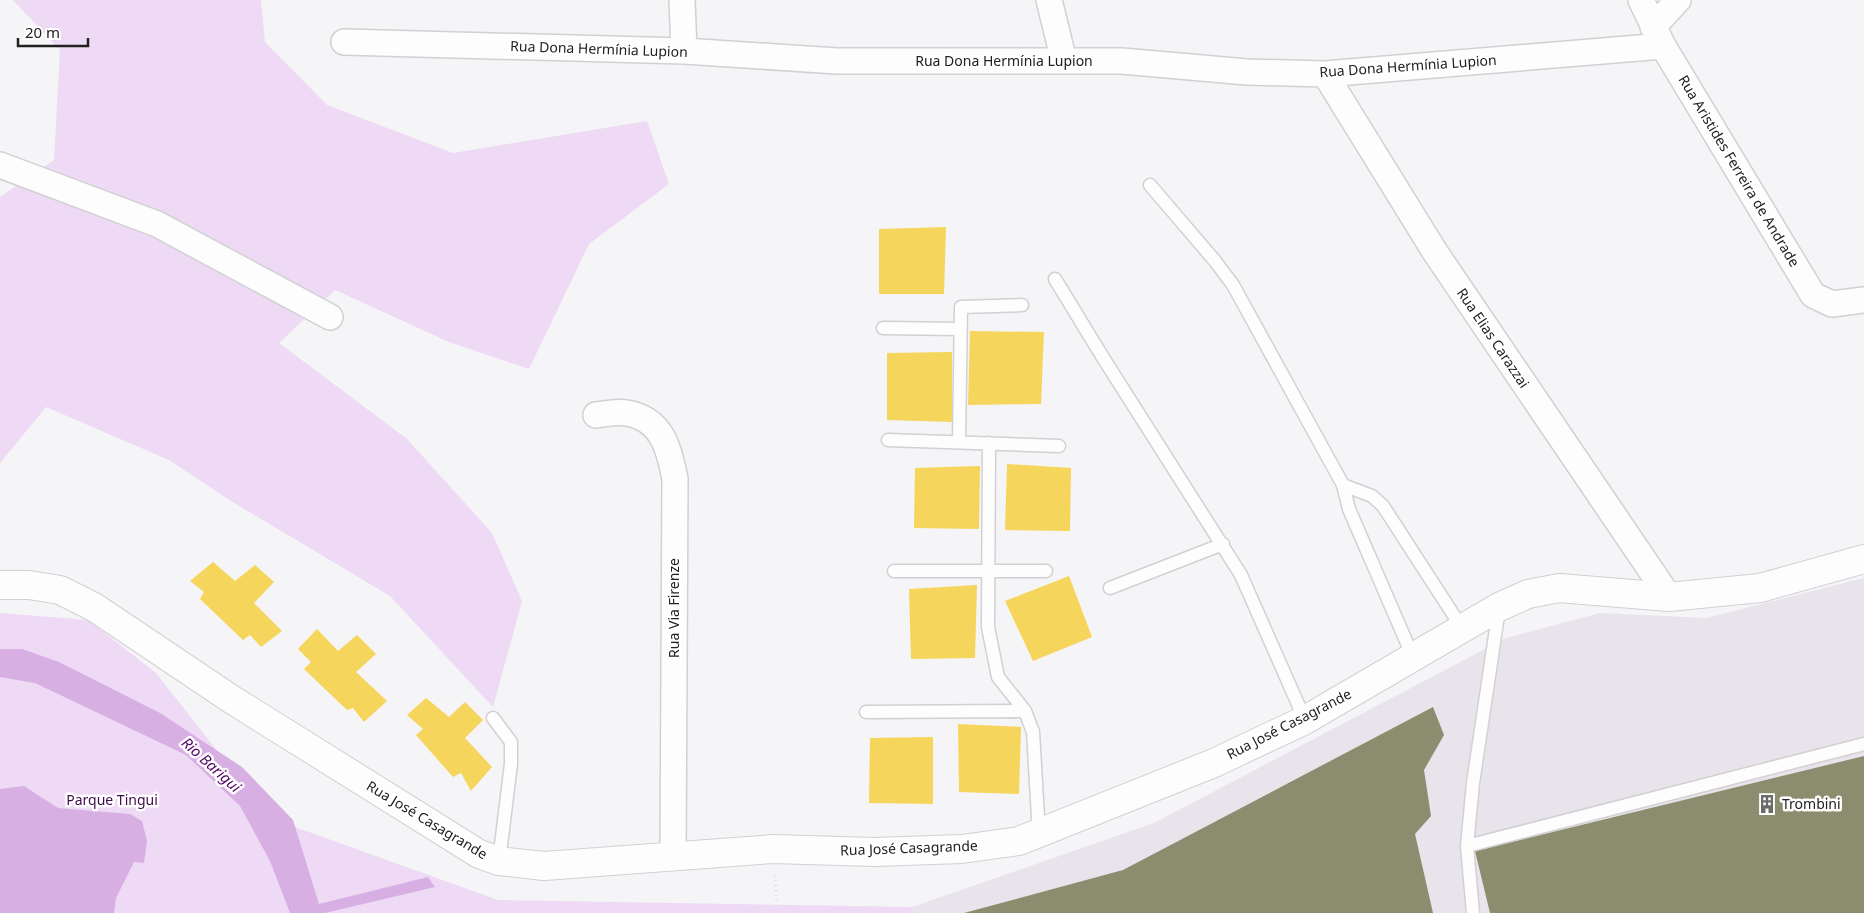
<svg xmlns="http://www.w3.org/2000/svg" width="1864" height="913" viewBox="0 0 1864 913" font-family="'Noto Sans',sans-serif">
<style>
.built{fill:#e9e4eb}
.green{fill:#eedaf4}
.water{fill:#d7afe3}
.homes{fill:#f6d55c}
.industry{fill:#8c8c6e}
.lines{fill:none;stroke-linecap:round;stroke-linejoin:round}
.lane-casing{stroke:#d1d0d2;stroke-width:15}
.street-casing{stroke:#d1d0d2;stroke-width:28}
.secondary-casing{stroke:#d1d0d2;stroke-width:30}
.path{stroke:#e1e0e1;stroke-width:3;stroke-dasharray:1 4;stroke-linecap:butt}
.lane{stroke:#fefdfe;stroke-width:12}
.street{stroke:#fefdfe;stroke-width:25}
.secondary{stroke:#fefdfe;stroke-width:28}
.labels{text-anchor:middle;stroke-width:5;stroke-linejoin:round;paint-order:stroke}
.street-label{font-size:14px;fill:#222122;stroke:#fff}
.park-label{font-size:14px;fill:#400b4e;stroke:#fff}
.poi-label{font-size:14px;fill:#222122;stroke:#fff;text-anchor:start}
.water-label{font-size:15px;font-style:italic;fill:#500562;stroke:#fff}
</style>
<rect width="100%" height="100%" fill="#f5f4f6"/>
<!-- built -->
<path class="built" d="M1864,578V913H913L912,907L1154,823L1506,638L1600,613L1706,618Z"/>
<!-- green -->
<path class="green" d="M13,0H261L265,42L327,105L453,153L647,121L669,184L589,244L529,369L449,342L335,290L279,343L407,439L492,533L522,601L493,707L390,596L231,501L169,460L46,407L0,463V197L54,160L60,50Z
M0,613L88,620L156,673L270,818L498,900L912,907L913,913H0Z"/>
<!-- water -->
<path class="water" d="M0,649H22L59,662L160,713L242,767L293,820L319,904L428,877L435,887L325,913H290L270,861L240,806L186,755L35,683L0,677Z
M24,786L58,808L130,814L142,821L147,841L144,863L134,862L116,898L114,913H0V789Z"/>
<!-- homes -->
<path class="homes" d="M946,227L944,294H879V229Z
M970,331L1044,332L1041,404L968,405Z
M952,352V422L887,420V353Z
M1007,464L1071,468L1070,531L1005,530Z
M980,466L979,529L914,528L915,468Z
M213,562L235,581L255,565L274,582L254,603L282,631L261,647L250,635L243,640L200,599L204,592L190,581Z
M1069,576L1092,637L1033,661L1005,601Z
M977,585L975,658L911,659L909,589Z
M317,629L338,651L357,635L376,654L356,672L387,701L364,722L353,708L347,710L304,669L311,662L298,649Z
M426,698L449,717L465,702L483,720L465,738L492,767L471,791L461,773L453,777L416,735L423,729L407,715Z
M958,724L1021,727L1019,794L959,792Z
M933,737V804L869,803L870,738Z"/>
<!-- industry -->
<path class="industry" d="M1433,707L1444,735L1424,770L1431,816L1415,834L1433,913H964L1123,870Z
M1864,756V913H1490L1475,851Z"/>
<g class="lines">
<!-- lane casing -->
<g class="lane-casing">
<path id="lane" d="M1150,185L1215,261L1233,285L1343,485L1349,509L1413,657
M1055,279L1102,356L1241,575L1305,720
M883,328L960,329
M888,440L1059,446
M959,441L961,307L1022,305
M989,443L988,627L998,677L1025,711L1033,732L1039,834
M1343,485L1372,496L1383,506L1462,628
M894,571H1046
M1110,588L1223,544
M866,712L1025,711
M493,718L511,742V764L499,861
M1467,846L1864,744
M1473,913L1467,846L1473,783L1499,609"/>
</g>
<!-- street casing -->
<g class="street-casing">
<path id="street" d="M682,0L684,51
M1049,0L1064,61
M1641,0L1663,46L1813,295L1832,304L1864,300
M1653,27L1678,0
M344,42L684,51L837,61H1122L1247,72L1325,74L1663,46
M1325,74L1435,252L1669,597
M0,165L157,224L330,317
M596,415C605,414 617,411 627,413C662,419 669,448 675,479L673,857"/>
</g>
<!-- secondary casing -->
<g class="secondary-casing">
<path id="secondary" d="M0,585H29L60,590L94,607L231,699L479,854L499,861L544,866L773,849L874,852L962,849L1019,841L1214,763L1305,720L1499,607L1528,594L1559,588L1669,597L1760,588L1864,559"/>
</g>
<!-- path -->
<path class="path" d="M775,875L777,913"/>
<!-- lane -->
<use href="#lane" class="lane"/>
<!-- street -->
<use href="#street" class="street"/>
<!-- secondary -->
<use href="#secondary" class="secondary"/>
</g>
<!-- icons -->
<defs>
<g id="building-bare" transform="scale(1.5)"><path d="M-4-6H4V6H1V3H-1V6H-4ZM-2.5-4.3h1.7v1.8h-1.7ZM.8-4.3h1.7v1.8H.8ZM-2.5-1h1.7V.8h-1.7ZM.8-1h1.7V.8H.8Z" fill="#6c6b6c" stroke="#fff" stroke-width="2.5" paint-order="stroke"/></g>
</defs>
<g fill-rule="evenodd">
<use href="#building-bare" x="1767" y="804"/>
</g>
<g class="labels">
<!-- street labels -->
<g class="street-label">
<text transform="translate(599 49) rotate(2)" y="5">Rua Dona Hermínia Lupion</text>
<text x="1004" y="66">Rua Dona Hermínia Lupion</text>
<text transform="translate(1408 66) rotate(-4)" y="5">Rua Dona Hermínia Lupion</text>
<text transform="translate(1739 171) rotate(59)" y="5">Rua Aristides Ferreira de Andrade</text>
<text transform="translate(1493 338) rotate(56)" y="5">Rua Elias Carazzai</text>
<text transform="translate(674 608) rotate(-90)" y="5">Rua Via Firenze</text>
<text transform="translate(1289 724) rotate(-27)" y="5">Rua José Casagrande</text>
<text transform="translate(427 820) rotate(31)" y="5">Rua José Casagrande</text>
<text transform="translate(909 848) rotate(-2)" y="5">Rua José Casagrande</text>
</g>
<!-- park labels -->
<g class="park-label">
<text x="112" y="805">Parque Tingui</text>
</g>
<!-- poi labels -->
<g class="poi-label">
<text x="1782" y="809">Trombini</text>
</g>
<!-- water labels -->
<g class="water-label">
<text transform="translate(211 765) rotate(42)" y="5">Rio Barigui</text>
</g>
</g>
<!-- scale -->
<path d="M18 38v8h70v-8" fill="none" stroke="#222122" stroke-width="2.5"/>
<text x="25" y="38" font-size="15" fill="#222122" stroke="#ffffff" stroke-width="4" paint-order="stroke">20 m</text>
</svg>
